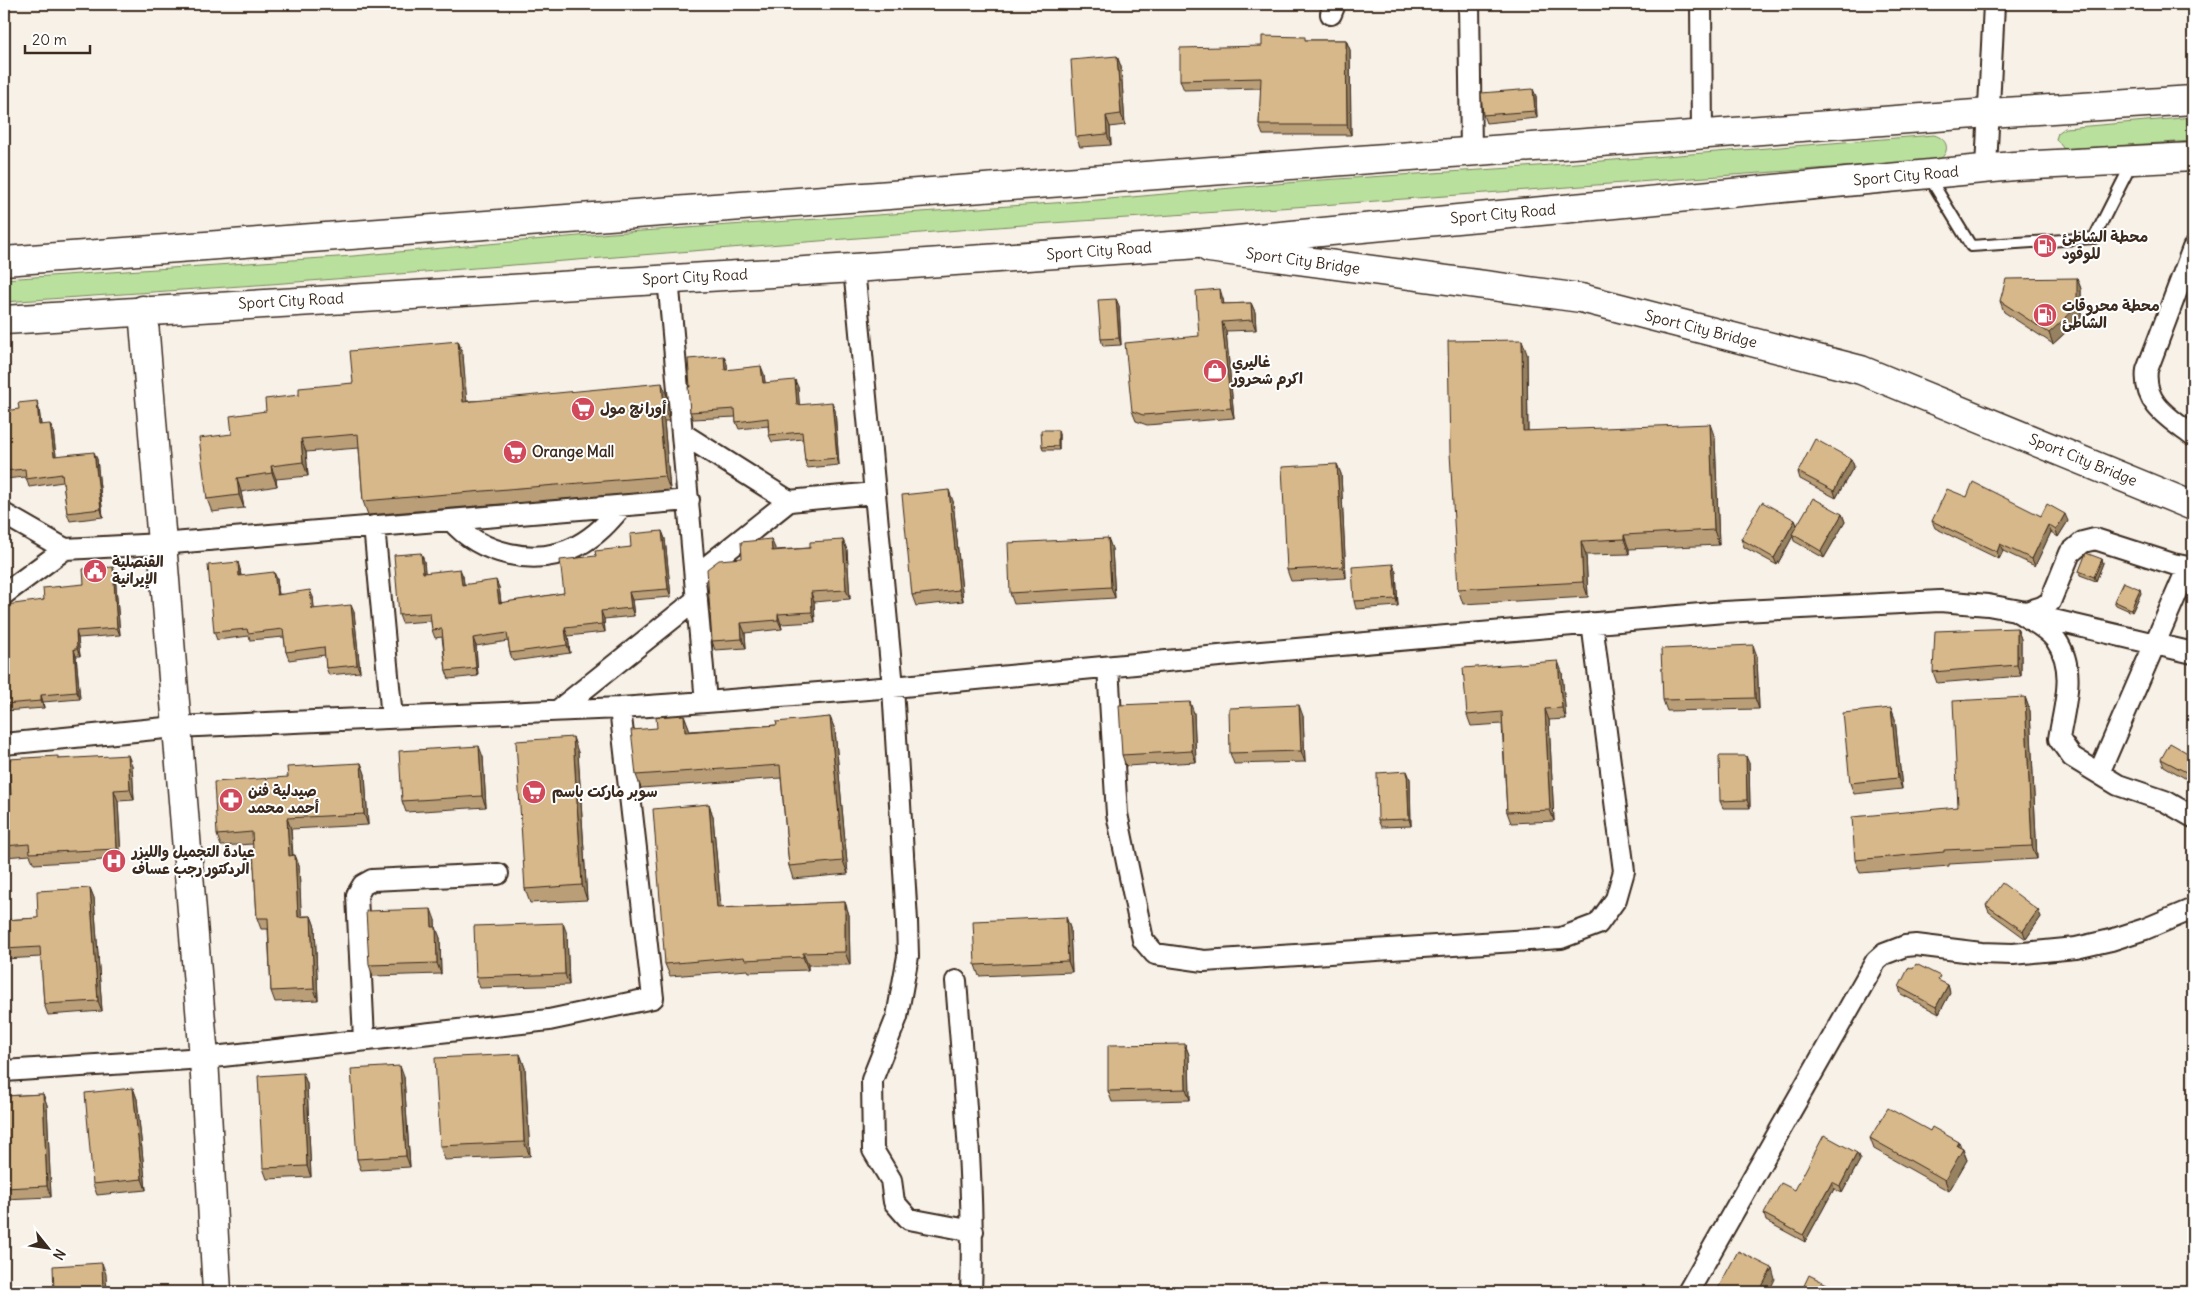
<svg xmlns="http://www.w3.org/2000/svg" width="2197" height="1296" viewBox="0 0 2197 1296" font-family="Delius,'Playpen Sans Arabic',sans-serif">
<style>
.green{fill:#b9e09c;stroke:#7a855d}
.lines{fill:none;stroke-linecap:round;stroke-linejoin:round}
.lane-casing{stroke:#3b2a1e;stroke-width:14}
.street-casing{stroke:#3b2a1e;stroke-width:24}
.secondary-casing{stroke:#3b2a1e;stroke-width:31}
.primary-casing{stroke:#3b2a1e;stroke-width:31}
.lane{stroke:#fff;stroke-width:10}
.street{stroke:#fff;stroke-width:20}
.secondary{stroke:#fff;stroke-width:28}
.primary{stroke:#fff;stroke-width:28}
.wall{fill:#b99e77;stroke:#3b2a1e}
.shaded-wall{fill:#968161;stroke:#3b2a1e}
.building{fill:#d7b88a;stroke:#3b2a1e}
.labels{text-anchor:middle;stroke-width:4;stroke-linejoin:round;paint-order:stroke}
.street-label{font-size:15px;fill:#3b2a1e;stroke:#fff}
.poi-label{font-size:15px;font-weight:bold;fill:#3b2a1e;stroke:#fff;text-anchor:start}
</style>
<rect width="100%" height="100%" fill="#f7f1e8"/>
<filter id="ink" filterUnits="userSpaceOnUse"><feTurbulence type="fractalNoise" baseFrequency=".02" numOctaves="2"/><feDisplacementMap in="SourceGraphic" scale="10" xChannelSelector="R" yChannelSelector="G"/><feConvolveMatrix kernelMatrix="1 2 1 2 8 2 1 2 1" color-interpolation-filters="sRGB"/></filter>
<g filter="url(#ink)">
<!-- green -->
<path class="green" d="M2193,117V141L2064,149L2056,139L2058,133L2065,128Z
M1934,135C1948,139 1951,151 1939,160L1294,207L1036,224L271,284L4,302V279L353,256L612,233L1098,200L1321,180L1512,168Z"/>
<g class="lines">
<!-- lane casing -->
<g class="lane-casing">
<path id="lane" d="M1929,177L1971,246L2094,238L2132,163"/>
</g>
<!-- street casing -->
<g class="street-casing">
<path id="street" d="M1469,4L1471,152
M1701,4L1702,134
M1331,14L1335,4
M1986,168L1994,4
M2193,248L2147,370C2143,404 2169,418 2193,436
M854,268L893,687L907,921L908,956L897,1017L872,1080L873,1150L891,1180L894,1202L909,1219L973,1231
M668,278L706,702
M683,434L789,501
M4,514L65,549L161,544L689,500
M451,520C480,554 536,568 577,546C596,536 609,522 622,506
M374,526L392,718
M695,576L789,501L875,493
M4,594L65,549
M2018,612C2031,620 2047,628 2056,640C2077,670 2064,706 2059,739L2072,757L2118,785L2165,801L2193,817
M2028,614L2193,653
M1108,667L1117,814L1143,940L1155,954L1204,961L1561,938L1598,924L1616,899L1624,871L1592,623
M557,711L697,599
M4,744L175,727L620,708L706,702L893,687L1261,652L1724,612L1940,601L1988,605L2026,612L2042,607L2050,602L2070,553L2083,542L2095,539L2173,564L2193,568
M2099,773L2188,567
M956,981C964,1085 975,1188 971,1292
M364,1039L357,895L363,885L372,880L498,874
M4,1071L204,1058L549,1020L653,998L620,708
M1688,1292L1876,961L1884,954L1905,946L1916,945L1981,953L2013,954L2076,948L2111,940L2145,929L2193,909"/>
</g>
<!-- secondary casing -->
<g class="secondary-casing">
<path id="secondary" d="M1209,248L1581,298L1861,370L2193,506
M143,310L204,1058L217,1292"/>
</g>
<!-- primary casing -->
<g class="primary-casing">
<path id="primary" d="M4,261L1989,113L2193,100
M4,320L854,268L1185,245L2014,166L2193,157"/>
</g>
<!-- lane -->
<use href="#lane" class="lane"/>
<!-- street -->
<use href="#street" class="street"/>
<!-- secondary -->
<use href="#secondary" class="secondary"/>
<!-- primary -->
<use href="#primary" class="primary"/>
</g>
<!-- wall -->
<path class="wall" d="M1307,40H1346L1350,50L1351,135H1263L1259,125L1261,88L1184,90L1180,80L1262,46Z
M1117,56L1121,67L1125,125L1110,127L1111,145L1080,147L1076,137Z
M1536,96L1537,118L1486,123L1483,115Z
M2077,278L2081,289V318L2053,344L2004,312L2000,301Z
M1116,299L1119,306L1121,345L1103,346L1101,339Z
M1223,299L1224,304L1251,303L1255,312L1256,330L1226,331L1234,418L1147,425L1136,421L1132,411L1199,336Z
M458,341L463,355L466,401L667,396L669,421H664L670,490L368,515L363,501L359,448L306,452L308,476L276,479L277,486L241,492L244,508L212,512L207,499L232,434L266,411L299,395L353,383Z
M1527,354L1528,431L1715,438L1719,545L1629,549V554L1586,555L1588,597L1463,604L1458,589Z
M727,364V370L764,374L765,383L798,387L799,405L835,410L839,465L807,468L805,461L803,439L772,442L769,435L768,426L739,429L736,422V417L693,419L690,412V387Z
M39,409L41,425L53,431L56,456L97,459L103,517L70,521L67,513L63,482L29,487L26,477L4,479V411Z
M1059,434V450H1043L1042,447Z
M1851,459L1854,466L1836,498L1800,479L1798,472Z
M1337,464L1341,474L1346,578L1291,581L1287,570Z
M1967,497L2041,516L2068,521L2058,537L2051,532L2035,566L2003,551L1999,559L1935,528L1932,521Z
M953,501L963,601L916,606L912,595Z
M1842,514L1845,522L1824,558L1794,541L1793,536L1777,565L1744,547L1741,539L1795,520L1797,525Z
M662,531L665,539L671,597L632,600L634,616L604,619L605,632L568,636L570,653L513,661L510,653L508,641L476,646L478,676L449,679L446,671L442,637L435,638L432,630L431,621L402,623L399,615L421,553L424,561L425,573L463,576L464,584L499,587L501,603L564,593L596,556L631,547Z
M1108,538L1112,549L1115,598L1014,604L1010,593Z
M771,539L775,550L810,548L843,540L847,550L850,599L814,602L815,622L781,624L782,629L745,633L746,648L715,650L712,641L742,558Z
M2102,559L2103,563L2096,581L2080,575L2079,571Z
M113,567L115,574L120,635L78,638L80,656H76L80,699L43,702L44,708L4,711V615L7,614L84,584Z
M240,569L241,576L277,579L279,594L313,597L314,609L354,612L360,672L329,675L326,668L325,655L289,660L286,652L284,637L250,640L249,636L217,640L214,632Z
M1396,572L1398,606L1356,609L1354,601Z
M2141,593L2132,612L2116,605L2114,601Z
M2017,628L2021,639V676L1937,683L1933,672Z
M1757,656L1759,709L1667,711L1663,700Z
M1562,672L1566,719L1549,720L1554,821L1511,823L1507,812L1502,724L1471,726L1467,715Z
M2025,697L2030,711L2037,859L1949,864V866L1860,873L1855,860L1958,807Z
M1891,708L1895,719L1902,789L1854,794L1850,783Z
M1194,713L1196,762L1126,766L1122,755Z
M684,715L689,728V731L777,725L830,717L835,730L848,874L793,879L789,866L781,778L641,788L636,775L657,728Z
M1303,716L1305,762L1234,764L1230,753Z
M578,752L587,900L530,903L525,889Z
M2193,756L2190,781L2164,766L2161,759Z
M483,757L486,807L406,812L402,801Z
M59,759L132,765L134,800L118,801L121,859L34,864L30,855L4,857V795H11Z
M361,763L365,774L368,825L291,829L293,855H295L299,866L301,916H311L315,927L318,1000L275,1002L271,991L268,929H261L257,918L253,844L221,846L217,835L288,777Z
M1749,763L1750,808H1723L1720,801Z
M1407,771L1410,779L1411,826L1381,827L1378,820Z
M709,804L713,817L721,908L815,904L845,902L849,915L850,965H808V970L749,972L748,970L670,976L665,964Z
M90,888L94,898L102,1011L48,1015L44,1004L41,957L4,959V920L38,918Z
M1986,905L2038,910L2041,917L2026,939L1989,912Z
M1066,917L1070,928L1072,972L979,976L975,965Z
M435,920V927L440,938L441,974L373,976L369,965Z
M567,934L569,985L480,988L476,977Z
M1943,983L1948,985L1950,993L1939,1014L1901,994L1899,987Z
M1185,1044L1189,1055L1190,1100L1112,1102L1108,1091Z
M520,1054L525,1068L530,1156L445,1160L440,1146Z
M303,1073L307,1084L311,1177L267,1179L263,1168Z
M404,1077L410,1167L361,1170L357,1159Z
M133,1088L137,1099L146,1190L97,1195L93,1184Z
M43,1094L47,1105L51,1197L4,1199V1096Z
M1930,1131L1963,1149L1967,1160L1949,1191L1874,1149L1870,1138Z
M1857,1153L1860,1160L1842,1193L1834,1189L1805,1242L1766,1221L1764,1214L1795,1190Z"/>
<!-- shaded-wall -->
<path class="shaded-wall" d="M1346,40L1350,50L1351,135L1347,125Z
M1117,56L1121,67L1125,125L1121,114Z
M1533,89L1536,96L1537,118L1535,111Z
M1106,116L1110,127L1111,145L1107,134Z
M2077,278L2081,289V318L2053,344L2049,333Z
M1220,289L1223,299L1225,314L1221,304Z
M1116,299L1119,306L1121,345L1119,338Z
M1251,303L1255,312L1256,330L1252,320Z
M1222,322L1226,331L1234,418L1231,408Z
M1522,340L1527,354L1528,446L1523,431Z
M458,341L463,355L468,415L463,402Z
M724,356L727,364L728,377L725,370Z
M761,366L764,374L766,390L763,383Z
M795,380L798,387L800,413L797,405Z
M662,383L667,396L669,421L664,407Z
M37,401L39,409L42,433L39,425Z
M832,402L835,410L839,465L837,458Z
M659,408L664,421L670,490L665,476Z
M50,424L53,431L57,464L54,456Z
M1710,424L1715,438L1719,545L1714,530Z
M1058,430L1059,434V450L1058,446Z
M301,439L306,452L308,476L303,462Z
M94,452L97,459L103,517L101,509Z
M1851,459L1854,466L1836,498L1834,491Z
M1337,464L1341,474L1346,578L1343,567Z
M271,466L276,479L277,486L272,473Z
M237,478L241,492L244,508L239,495Z
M949,490L953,501L963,601L959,590Z
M1842,514L1845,522L1824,558L1821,551Z
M2065,514L2068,521L2058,537L2056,530Z
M1795,520L1798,528L1792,534L1793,536L1777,565L1774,558Z
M2048,525L2051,532L2035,566L2032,559Z
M662,531L665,539L671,597L668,589Z
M1624,535L1629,549V554L1624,539Z
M1108,538L1112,549L1115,598L1111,587Z
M771,539L775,548L776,560L772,551Z
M843,540L847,550L850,599L846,590Z
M1581,541L1586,555L1588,597L1583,582Z
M2000,544L2003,551L1999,559L1997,552Z
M421,553L424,561L426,581L423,573Z
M2102,559L2103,563L2096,581L2094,577Z
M238,562L240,569L242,584L239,576Z
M1393,564L1396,572L1398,606L1396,599Z
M113,567L115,574L120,635L117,628Z
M460,569L463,576L465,592L462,585Z
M274,572L277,579L279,602L277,595Z
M496,580L499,587L502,611L499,603Z
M2140,589L2141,593L2132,612L2131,609Z
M310,590L313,597L315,616L312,609Z
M629,592L632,600L634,616L631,608Z
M811,592L814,602L815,622L812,612Z
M351,605L354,612L360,672L357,665Z
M601,611L604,619L605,632L602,624Z
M778,614L781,624L782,629L778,620Z
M741,623L745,633L746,648L742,639Z
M565,628L568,636L570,653L567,645Z
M2017,628L2021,639V676L2017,665Z
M76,631L78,638L80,656L77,649Z
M473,638L476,646L478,676L476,668Z
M1753,645L1757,656L1759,709L1755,698Z
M74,649L76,656L80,699L77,692Z
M1558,661L1562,672L1566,719L1562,708Z
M41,695L43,702L44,708L41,701Z
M2025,697L2030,711L2037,859L2032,846Z
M1190,702L1194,713L1196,762L1192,751Z
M1299,705L1303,716L1305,762L1301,751Z
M1891,708L1895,719L1902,789L1898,778Z
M1545,709L1549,720L1554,821L1550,810Z
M684,715L689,728L690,745L685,732Z
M830,717L835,730L848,874L843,861Z
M573,737L578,752L587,900L582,885Z
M479,746L483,757L486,807L482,796Z
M128,755L132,765L134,800L130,789Z
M1746,756L1749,763L1750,808L1747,800Z
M2193,762V775L2190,781L2188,773Z
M361,763L365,774L368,825L364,814Z
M1407,771L1410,779L1411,826L1409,819Z
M114,790L118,801L121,859L117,849Z
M709,804L713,817L722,921L717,908Z
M287,818L291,829L293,867L289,856Z
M295,855L299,866L302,928L298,917Z
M90,888L94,898L102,1011L98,1001Z
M845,902L849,915L850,965L845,952Z
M431,909L435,920L436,938L432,927Z
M2038,910L2041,917L2026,939L2023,931Z
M311,916L315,927L318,1000L314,989Z
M1066,917L1070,928L1072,972L1068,961Z
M563,923L567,934L569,985L565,974Z
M436,927L440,938L441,974L437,963Z
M803,953L808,965V970L803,957Z
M1948,985L1950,993L1939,1014L1936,1007Z
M1185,1044L1189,1055L1190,1100L1186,1089Z
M520,1054L525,1068L530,1156L524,1142Z
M400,1066L404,1077L410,1167L406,1156Z
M303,1073L307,1084L311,1177L307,1166Z
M133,1088L137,1099L146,1190L142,1179Z
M43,1094L47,1105L51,1197L47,1186Z
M1959,1142L1967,1160L1949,1191L1945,1180L1957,1146Z
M1857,1153L1860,1160L1842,1193L1840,1186Z
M1832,1182L1834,1189L1805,1242L1803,1235Z
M102,1263L106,1274L107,1292H103Z
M1772,1268L1775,1279L1769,1292H1759Z"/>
<!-- building -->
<path class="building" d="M1262,36L1305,37V40H1346L1347,125H1259L1261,78L1180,80V48L1262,46Z
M1117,56L1121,114L1106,116L1107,134L1076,137L1071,60Z
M1533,89L1535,111L1483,115L1481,93Z
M2077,278V307L2049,333L2000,301L2006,279Z
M1220,289L1221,304L1251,303L1252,320L1222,322L1231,408L1143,415L1132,411L1125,343L1199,336L1196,291Z
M1116,299L1119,338L1101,339L1098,300Z
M1522,340L1523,431L1710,424L1714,530L1624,535V539L1581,541L1583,582L1458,589L1450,453L1448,341Z
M458,341L463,402L662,383L664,407L659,408L665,476L363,501L358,434L301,439L303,462L271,466L272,473L237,478L239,495L207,499L199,438L232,434L230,416L266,411L265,399L299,395V388L353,383L350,351Z
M724,356L725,370L761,366L763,383L795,380L797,405L832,402L837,458L805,461L802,432L769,435L768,418L736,422L735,409L690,412L688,387H690L688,359Z
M37,401L39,425L50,424L54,456L94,452L101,509L67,513L62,474L26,479L25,469L4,471V411L19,409L18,403Z
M1041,430H1058V446L1042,447Z
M1815,439L1851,459L1834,491L1798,472Z
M1337,464L1343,567L1287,570L1282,467Z
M1973,482L2041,516L2047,504L2065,514L2056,530L2048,525L2032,559L2000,544L1997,552L1932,521L1947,489L1967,497Z
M949,490L959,590L912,595L902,495Z
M1813,498L1842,514L1821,551L1792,534Z
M1762,502L1795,520L1774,558L1741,539Z
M662,531L668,589L629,592L631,608L601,611L602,624L565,628L567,645L510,653L507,633L473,638L476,668L446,671L442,629L432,630L430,613L399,615L394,555L421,553L423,573L460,569L462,585L496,580L499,603L564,593L560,560L596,556L595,551L631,547L630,534Z
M1108,538L1111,587L1010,593L1008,543Z
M771,539L772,551L810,548V542L843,540L846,590L811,592L812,612L778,614V620L741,623L742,639L712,641L707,569L719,560L742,558L741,542Z
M2086,553L2102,559L2094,577L2079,571Z
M238,562L239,576L274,572L277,595L310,590L312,609L351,605L357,665L326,668L324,647L286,652L283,629L248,633L247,629L214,632L208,565Z
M1393,564L1396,599L1354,601L1352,567Z
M113,567L117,628L76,631L77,649H74L77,692L41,695V701L4,704V615L7,614L6,605L44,600L43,588L84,584L83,569Z
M2123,582L2140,589L2131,609L2114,601Z
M2017,628V665L1933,672L1935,631Z
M1753,645L1755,698L1663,700L1661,649Z
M1558,661L1562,708L1545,709L1550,810L1507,812L1502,712L1467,715L1463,668Z
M2025,697L2032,846L1944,850V852L1855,860L1852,817L1958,807L1953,701Z
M1190,702L1192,751L1122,755L1119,705Z
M1299,705L1301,751L1230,753L1229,708Z
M1891,708L1898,778L1850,783L1843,713Z
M684,715L685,732L777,725L776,722L830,717L843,861L789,866L780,765L636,775L631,730L657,728L656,717Z
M573,737L582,885L525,889L516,741Z
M2170,743L2193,756V762L2188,773L2161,759Z
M479,746L482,796L402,801L399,751Z
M128,755L130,789L114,790L117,849L30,853L29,844L4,846V795H11L9,759L58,756V759Z
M1719,756H1746L1747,800L1720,801Z
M361,763L364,814L287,818L289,856L295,855L298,917L311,916L314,989L271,991L268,918H257L252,832L217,835L214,782L288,777L287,767Z
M1407,771L1409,819L1378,820L1377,773Z
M709,804L717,908L815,904V903L845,902V952L803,953V957L745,960L744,957L665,964L653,809Z
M2002,883L2038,910L2023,931L1986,905Z
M90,888L98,1001L44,1004L40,947L4,949V920L38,918L37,891Z
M431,909L432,927H436L437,963L369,965L366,911Z
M1066,917L1068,961L975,965L973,921Z
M563,923L565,974L476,977L474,926Z
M1916,964L1940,976L1938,980L1948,985L1936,1007L1899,987L1909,967L1913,969Z
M1185,1044L1186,1089L1108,1091V1045Z
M520,1054L524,1142L440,1146L435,1058Z
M400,1066L406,1156L357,1159L351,1069Z
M303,1073L307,1166L263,1168L258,1076Z
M133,1088L142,1179L93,1184L85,1093Z
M43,1094L47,1186L4,1188V1096Z
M1888,1108L1930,1131L1932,1127L1959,1142L1957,1146L1963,1149L1945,1180L1870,1138Z
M1824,1135L1857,1153L1840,1186L1832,1182L1803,1235L1764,1214L1781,1183L1795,1190Z
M1738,1251L1772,1268L1759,1292H1716Z
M102,1263L103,1292H54L53,1266Z
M1809,1275L1837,1289L1836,1292H1801Z"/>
</g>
<!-- icons -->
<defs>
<g id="fuel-disc" transform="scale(1.25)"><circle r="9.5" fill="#d1495b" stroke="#fff"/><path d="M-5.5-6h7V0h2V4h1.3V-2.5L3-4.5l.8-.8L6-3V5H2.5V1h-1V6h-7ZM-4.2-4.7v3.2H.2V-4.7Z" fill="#fff"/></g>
<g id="shop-disc" transform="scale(1.25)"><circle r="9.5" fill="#d1495b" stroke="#fff"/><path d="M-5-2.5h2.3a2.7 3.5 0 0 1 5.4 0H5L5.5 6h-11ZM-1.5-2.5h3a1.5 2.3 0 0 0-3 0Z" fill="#fff"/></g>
<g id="supermarket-disc" transform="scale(1.25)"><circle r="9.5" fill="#d1495b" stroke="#fff"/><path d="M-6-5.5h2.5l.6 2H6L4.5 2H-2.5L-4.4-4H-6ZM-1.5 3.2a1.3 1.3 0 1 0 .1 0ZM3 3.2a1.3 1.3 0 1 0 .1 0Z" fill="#fff"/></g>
<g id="civic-disc" transform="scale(1.25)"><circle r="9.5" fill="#d1495b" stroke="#fff"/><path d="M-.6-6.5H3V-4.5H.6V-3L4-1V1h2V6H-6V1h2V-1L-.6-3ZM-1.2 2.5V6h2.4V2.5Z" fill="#fff"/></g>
<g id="pharmacy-disc" transform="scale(1.25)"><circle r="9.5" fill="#d1495b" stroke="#fff"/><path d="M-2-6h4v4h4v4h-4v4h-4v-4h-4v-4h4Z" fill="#fff"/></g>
<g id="hospital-disc" transform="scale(1.25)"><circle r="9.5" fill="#d1495b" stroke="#fff"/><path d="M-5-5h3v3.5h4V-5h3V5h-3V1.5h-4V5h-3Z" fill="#fff"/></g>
</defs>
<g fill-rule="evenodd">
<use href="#fuel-disc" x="2045" y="246"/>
<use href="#fuel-disc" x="2045" y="315"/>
<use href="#shop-disc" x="1215" y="371"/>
<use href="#supermarket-disc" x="583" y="409"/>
<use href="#supermarket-disc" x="515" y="452"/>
<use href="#civic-disc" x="95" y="571"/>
<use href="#supermarket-disc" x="534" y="792"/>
<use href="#pharmacy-disc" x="231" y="800"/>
<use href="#hospital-disc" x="114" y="861"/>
</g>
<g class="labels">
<!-- street labels -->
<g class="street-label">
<text transform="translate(1906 176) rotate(-5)" y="5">Sport City Road</text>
<text transform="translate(1503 214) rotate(-5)" y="5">Sport City Road</text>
<text transform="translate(1099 251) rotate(-4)" y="5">Sport City Road</text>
<text transform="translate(1303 261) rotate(8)" y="5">Sport City Bridge</text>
<text transform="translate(695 277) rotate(-3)" y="5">Sport City Road</text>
<text transform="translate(291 301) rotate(-3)" y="5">Sport City Road</text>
<text transform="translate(1701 329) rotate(14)" y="5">Sport City Bridge</text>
<text transform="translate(2083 460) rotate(22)" y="5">Sport City Bridge</text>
</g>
<!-- poi labels -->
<g class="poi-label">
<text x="2062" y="242">محطة الشاطئ<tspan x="2062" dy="17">للوقود</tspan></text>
<text x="2062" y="311">محطة محروقات<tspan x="2062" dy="17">الشاطئ</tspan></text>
<text x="1232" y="367">غاليري<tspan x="1232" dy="17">اكرم شحرور</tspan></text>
<text x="600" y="414">أورانج مول</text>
<text x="532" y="457">Orange Mall</text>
<text x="112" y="567">القنصلية<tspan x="112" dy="17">الإيرانية</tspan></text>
<text x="248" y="796">صيدلية فنن<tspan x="248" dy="17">أحمد محمد</tspan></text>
<text x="552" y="797">سوبر ماركت باسم</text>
<text x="132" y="857">عيادة التجميل والليزر<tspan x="132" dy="17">الردكتور رجب عساف</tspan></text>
</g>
</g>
<!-- margin -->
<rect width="2197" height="1296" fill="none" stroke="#fff" stroke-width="20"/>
<rect x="10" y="10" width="2177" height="1276" fill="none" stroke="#3b2a1e" stroke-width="2" filter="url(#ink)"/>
<!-- north arrow -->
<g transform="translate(48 1248) rotate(120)" stroke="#ffffff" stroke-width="4" paint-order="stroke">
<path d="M0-4L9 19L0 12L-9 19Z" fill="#3b2a1e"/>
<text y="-8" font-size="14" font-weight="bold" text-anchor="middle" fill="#3b2a1e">N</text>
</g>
<!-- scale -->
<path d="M25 45v8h65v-8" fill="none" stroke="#3b2a1e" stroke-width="2.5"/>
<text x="32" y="45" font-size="15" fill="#3b2a1e" stroke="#ffffff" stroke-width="4" paint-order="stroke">20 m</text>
</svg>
